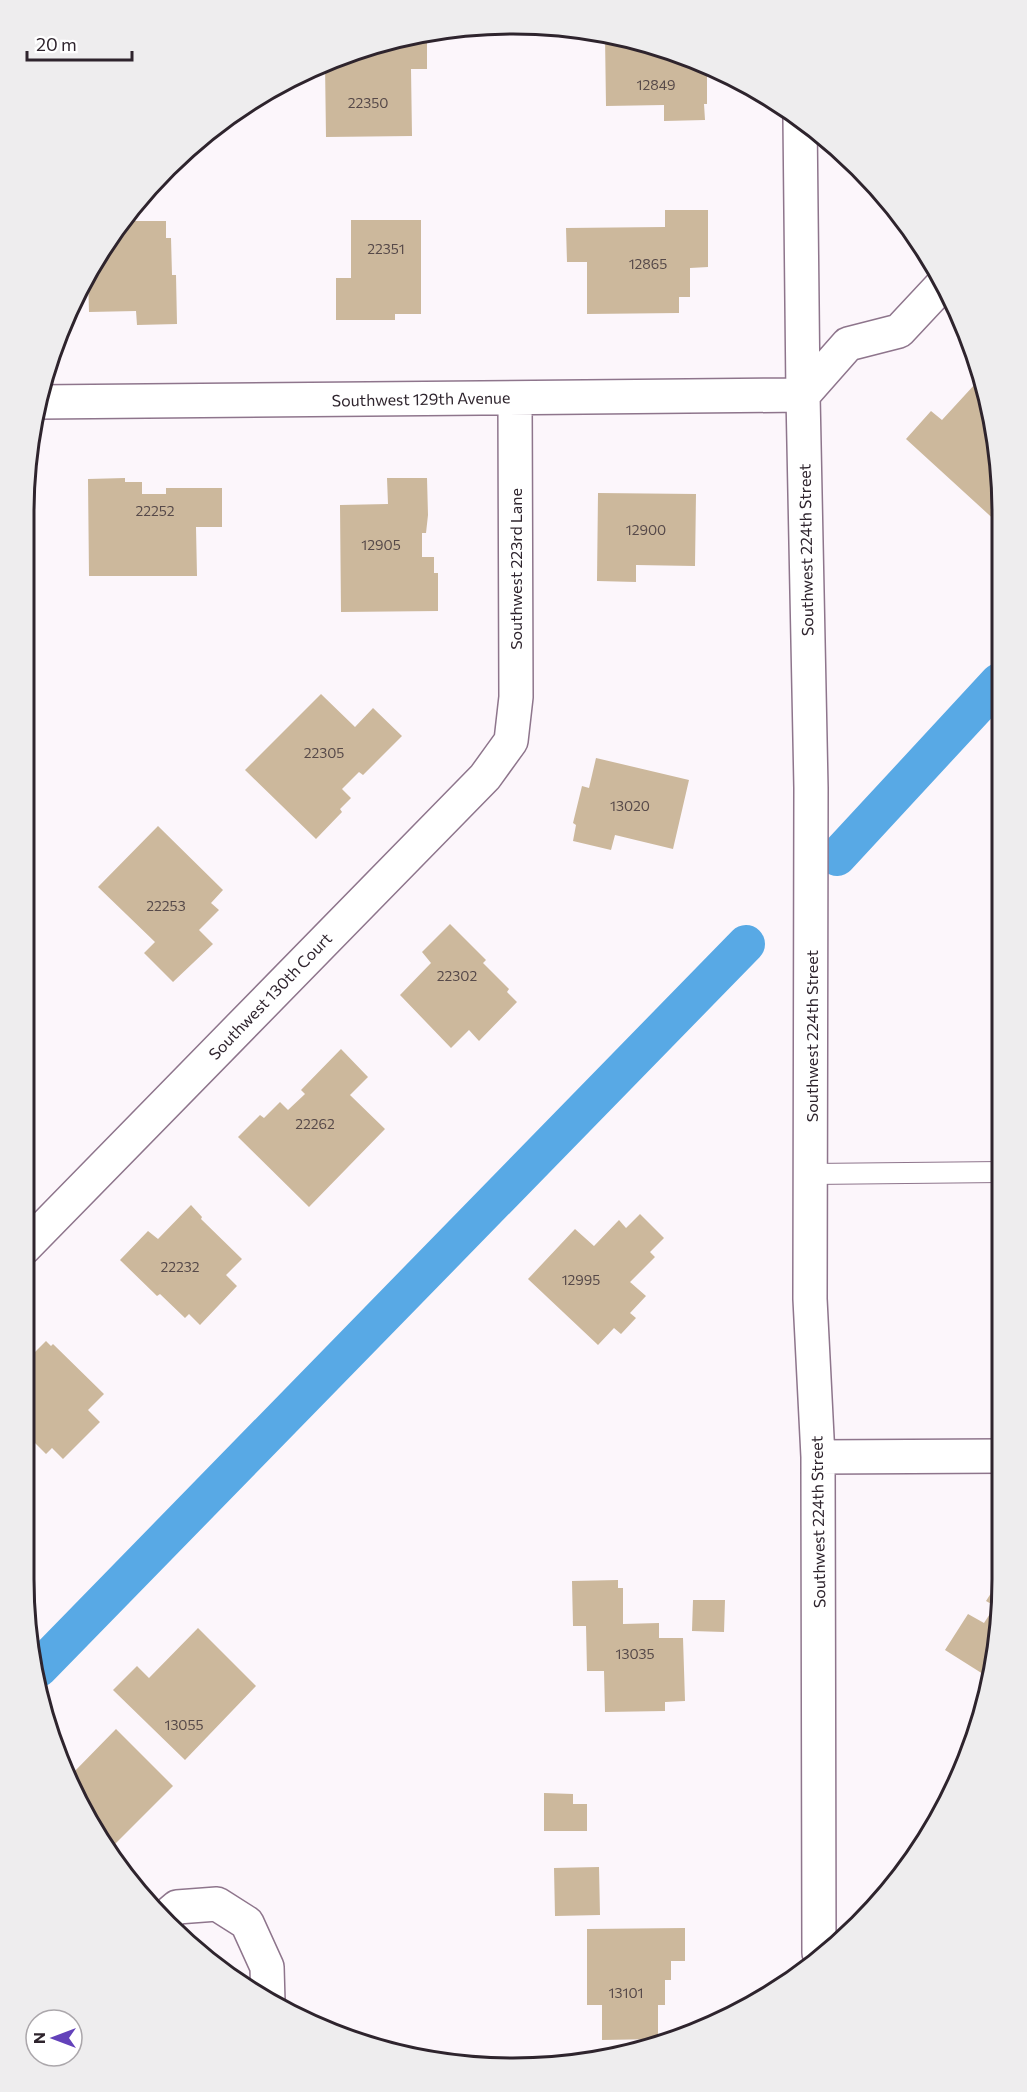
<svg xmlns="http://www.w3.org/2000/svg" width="1027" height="2092" viewBox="0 0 1027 2092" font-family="Commissioner,sans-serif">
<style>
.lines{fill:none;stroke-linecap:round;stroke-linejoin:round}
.canal{stroke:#58a9e5;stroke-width:38}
.building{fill:#ccb89c}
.lane-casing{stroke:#8e758c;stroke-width:22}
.street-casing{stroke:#8e758c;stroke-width:36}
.lane{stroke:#fff;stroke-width:20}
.street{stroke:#fff;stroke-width:33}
.labels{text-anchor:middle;stroke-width:5;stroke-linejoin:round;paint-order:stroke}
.number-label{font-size:14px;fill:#564949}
.street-label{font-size:16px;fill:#2e242d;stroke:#fff}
.rim{fill:none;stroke:#2e242d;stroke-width:3}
</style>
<rect width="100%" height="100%" fill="#fcf6fb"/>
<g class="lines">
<!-- canal -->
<path class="canal" d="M837,857L999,682
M39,1668L746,944"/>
</g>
<!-- building -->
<path class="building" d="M427,33V69H411L412,136L326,137L325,64L341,62V57L355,51H372V46Z
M605,36L640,41L700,63V66H707V104H704L705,120L664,121V105L606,106Z
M665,210H708V267L690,268V297H679V313L587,314V262H567L566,228L665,227Z
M351,220H421V314H395V320H336V278H351Z
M121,221H166V238H171L172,275H176L177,324L137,325L136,311L89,312L88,275L111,238H113V234Z
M976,383L983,389L999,450V524L906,439L931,411L942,420Z
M125,478V482H142V494H166V488H222V527H196L197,576H89L88,479Z
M387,478H427L428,515L426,533H422V557H434V573H438V611L341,612L340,505L388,504Z
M598,493L696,494L695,566L636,565V582L597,581Z
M321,694L355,727L373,708L402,736L363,775L359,772L342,789L351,798L340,809L342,812L316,839L245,770Z
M596,758L689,780L673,849L615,835L611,850L573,841L576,825L573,823L582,786L589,788Z
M158,826L223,890L211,903L219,910L199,930L213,944L173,982L144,953L155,942L98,887Z
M450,924L486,960L483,963L509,989L507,992L517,1002L479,1041L469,1030L451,1048L400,995L431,963L422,952Z
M341,1049L368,1077L350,1095L385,1129L309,1207L238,1137L260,1115L264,1118L280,1102L288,1110L305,1094L301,1090Z
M191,1205L202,1217L201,1219L242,1259L226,1275L237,1286L200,1325L189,1314L185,1318L160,1294L157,1296L120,1260L148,1231L158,1239Z
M640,1214L664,1238L650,1252L655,1257L630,1282L646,1296L630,1313L636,1318L621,1334L614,1328L598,1345L528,1279L575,1229L594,1246L619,1220L626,1228Z
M46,1341L51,1346L53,1344L104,1394L88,1410L100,1422L63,1459L52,1448L46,1454L24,1432V1358L26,1361Z
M1002,1576V1610L993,1667L989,1664L983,1674L945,1650L968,1614L984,1623L995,1606L986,1601Z
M618,1580V1588H623V1624L659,1623V1638H683L685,1701L665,1702V1711L605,1712L604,1671H587L586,1626H573L572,1581Z
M693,1600H725L724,1632L692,1631Z
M198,1628L256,1686L185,1760L113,1690L137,1666L149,1678Z
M116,1729L173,1786L110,1849L71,1775Z
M544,1793L573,1794V1804H587V1831H544Z
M599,1867L600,1915L555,1916L554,1868Z
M685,1928V1961H671V1980H665V2005H658V2039L602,2040V2005H587V1929Z"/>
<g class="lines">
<!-- lane casing -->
<g class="lane-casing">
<path id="lane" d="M812,1174L1001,1172"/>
</g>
<!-- street casing -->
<g class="street-casing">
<path id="street" d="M800,118L803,395L811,788L810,1299L818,1457L819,1953
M38,402L803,395L848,344L899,331L942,285
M24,1248L485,777L511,741L516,697L515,398
M818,1457L1002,1456
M164,1918L177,1907L217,1904L247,1923L267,1967L268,2002"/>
</g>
<!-- lane -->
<use href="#lane" class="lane"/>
<!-- street -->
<use href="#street" class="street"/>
</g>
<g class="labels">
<!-- number labels -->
<g class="number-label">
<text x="656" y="90">12849</text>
<text x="368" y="108">22350</text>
<text x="386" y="254">22351</text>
<text x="648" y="269">12865</text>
<text x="155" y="516">22252</text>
<text x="646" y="535">12900</text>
<text x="381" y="550">12905</text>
<text x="324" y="758">22305</text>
<text x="630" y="811">13020</text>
<text x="166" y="911">22253</text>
<text x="457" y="981">22302</text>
<text x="315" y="1129">22262</text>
<text x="180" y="1272">22232</text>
<text x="581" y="1285">12995</text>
<text x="635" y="1659">13035</text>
<text x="184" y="1730">13055</text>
<text x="626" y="1998">13101</text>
</g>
<!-- street labels -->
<g class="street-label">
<text transform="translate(421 399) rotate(-1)" y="6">Southwest 129th Avenue</text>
<text transform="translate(806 550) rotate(-91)" y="6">Southwest 224th Street</text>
<text transform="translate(516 569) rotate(-90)" y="6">Southwest 223rd Lane</text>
<text transform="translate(270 996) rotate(-46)" y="6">Southwest 130th Court</text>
<text transform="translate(812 1036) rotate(-90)" y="6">Southwest 224th Street</text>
<text transform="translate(818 1522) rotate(-91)" y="6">Southwest 224th Street</text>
</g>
</g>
<!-- crop -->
<path d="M0 0H1027V2092H0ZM513 34H513A479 479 0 0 1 992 513V1579A479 479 0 0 1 513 2058H513A479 479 0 0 1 34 1579V513A479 479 0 0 1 513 34Z" fill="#eeedee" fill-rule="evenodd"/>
<path class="rim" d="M513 34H513A479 479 0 0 1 992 513V1579A479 479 0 0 1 513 2058H513A479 479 0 0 1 34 1579V513A479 479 0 0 1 513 34Z"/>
<!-- north arrow -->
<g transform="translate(54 2038) rotate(270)"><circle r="28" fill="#ffffff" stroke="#aba7ab" stroke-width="1.5"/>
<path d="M0-4.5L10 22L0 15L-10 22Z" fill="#6342ba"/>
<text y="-9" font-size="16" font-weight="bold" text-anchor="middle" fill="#2e242d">N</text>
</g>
<!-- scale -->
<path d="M27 51v9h105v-9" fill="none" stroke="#2e242d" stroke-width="3"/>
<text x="36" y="51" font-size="18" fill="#2e242d" stroke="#ffffff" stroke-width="4.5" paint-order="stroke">20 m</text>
</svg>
